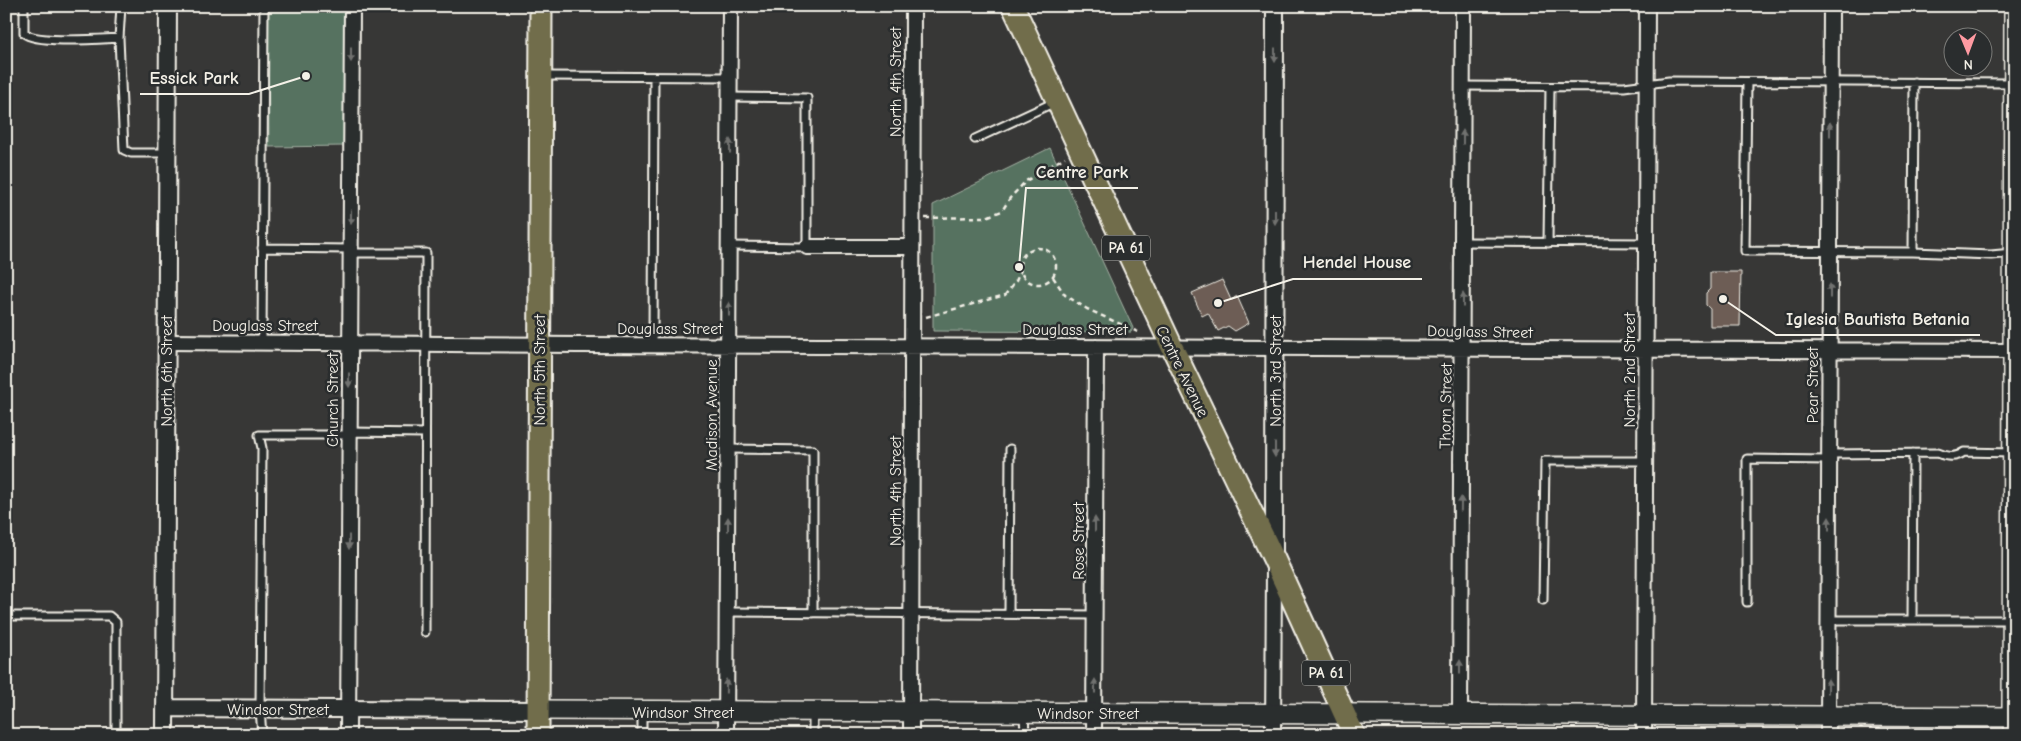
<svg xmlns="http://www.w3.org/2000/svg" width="2021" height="741" viewBox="0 0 2021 741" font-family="'Comic Neue',sans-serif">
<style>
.green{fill:#567261;stroke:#a5b2a4}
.building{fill:#6d5d54;stroke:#f4f1e8}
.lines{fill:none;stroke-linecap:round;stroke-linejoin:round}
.service-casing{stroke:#f4f1e8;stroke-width:11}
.minor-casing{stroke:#f4f1e8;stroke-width:18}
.tertiary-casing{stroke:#f4f1e8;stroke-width:20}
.secondary-casing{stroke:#f4f1e8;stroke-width:22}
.primary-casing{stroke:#f4f1e8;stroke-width:25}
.path{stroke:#f4f1e8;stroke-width:2.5;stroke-dasharray:5 4;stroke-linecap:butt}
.service{stroke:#2a2d2e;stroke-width:7}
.minor{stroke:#2a2d2e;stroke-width:14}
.tertiary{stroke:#2a2d2e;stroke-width:16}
.secondary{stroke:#2a2d2e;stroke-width:19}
.primary{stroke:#716d4b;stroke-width:21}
.oneway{fill:#71726f}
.labels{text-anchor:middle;stroke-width:5;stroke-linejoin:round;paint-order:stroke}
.shield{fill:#2a2d2e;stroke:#b7b6b0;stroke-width:1}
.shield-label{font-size:15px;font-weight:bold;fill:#f4f1e8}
.street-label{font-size:16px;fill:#f4f1e8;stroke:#2a2d2e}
.leader{fill:none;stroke:#f4f1e8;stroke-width:2}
.callout-dot{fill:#f4f1e8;stroke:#2a2d2e;stroke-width:2}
.callout-label{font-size:18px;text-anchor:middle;font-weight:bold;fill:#f4f1e8;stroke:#2a2d2e;stroke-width:5;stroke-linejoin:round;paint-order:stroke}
</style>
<rect width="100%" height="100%" fill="#373736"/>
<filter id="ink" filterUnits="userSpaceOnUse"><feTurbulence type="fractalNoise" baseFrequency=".02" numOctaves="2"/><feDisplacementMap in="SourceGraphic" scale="10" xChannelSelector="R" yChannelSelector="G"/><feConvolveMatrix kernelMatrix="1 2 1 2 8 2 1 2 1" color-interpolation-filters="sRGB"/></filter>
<g filter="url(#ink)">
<!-- green -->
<path class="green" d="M268,6H344L345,146L269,147Z
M1050,148L1133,328L1131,332L933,331V205Z"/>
<!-- building -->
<path class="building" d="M1710,272H1741L1740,326H1710V309L1706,305V293L1710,289Z
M1222,280L1231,300L1237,296L1249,323L1235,331L1228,326L1218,331L1208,313L1202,316L1192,293Z"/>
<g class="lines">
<!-- service casing -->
<g class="service-casing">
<path id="service" d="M24,6V33C37,44 99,39 119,38
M121,6L119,38L124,150L131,153H167
M544,76L730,77
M1747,82L1745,251L1913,252L1991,255L2012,253
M1463,86L1624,87L1669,81L2012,83
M975,139L1055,102
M1463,242L1647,243
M1548,243L1550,87
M730,246L807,247V98L730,97
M262,248L350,249
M1913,252L1914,82
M350,253H426L425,632
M262,342L264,6
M653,346L654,77
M349,432L425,433
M728,449L813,450V613
M1829,454L1938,453C1946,457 1956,458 1964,452L2012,453
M1543,600L1545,461H1646
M1747,602V459L1829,460
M727,612L1095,615
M1009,614L1010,449
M6,616H109L116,622V735
M1828,620H2011
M1912,620L1913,453
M642,713V735
M1024,713L1025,735
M262,735L260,709L262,448L259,435H349
M813,735V713"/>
</g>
<!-- minor casing -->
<g class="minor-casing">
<path id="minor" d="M807,247H912
M167,342L580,345L2015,351
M1460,715L1463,6
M348,735L352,6
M726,735L730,6
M911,735L913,6
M1094,735L1096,347
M1273,735L1274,567
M1644,735L1647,6
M1828,735L1831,6"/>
</g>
<!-- tertiary casing -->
<g class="tertiary-casing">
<path id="tertiary" d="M1274,556L1275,6
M165,708L538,710
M165,735L168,6
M2012,735V717"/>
</g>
<!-- secondary casing -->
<g class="secondary-casing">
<path id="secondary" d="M538,710L2015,717
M2012,717L2014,6"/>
</g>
<!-- primary casing -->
<g class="primary-casing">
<path id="primary" d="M1013,6L1172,347L1274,559L1354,735
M538,735L541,6"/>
</g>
<!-- path -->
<path class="path" d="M925,218L986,217L1002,211L1010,198L1026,181L1065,157
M1020 266a18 18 0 1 1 36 0a18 18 0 1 1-36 0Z
M1053,277L1065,295L1087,309L1138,332
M926,317L1005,295L1016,281L1021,270"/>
<!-- service -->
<use href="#service" class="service"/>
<!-- minor -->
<use href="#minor" class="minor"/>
<!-- tertiary -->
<use href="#tertiary" class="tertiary"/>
<!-- secondary -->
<use href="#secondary" class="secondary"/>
<!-- primary -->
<use href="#primary" class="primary"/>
</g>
<!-- one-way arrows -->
<defs><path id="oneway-solid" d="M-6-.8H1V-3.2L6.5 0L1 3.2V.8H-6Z" transform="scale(1.25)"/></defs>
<g class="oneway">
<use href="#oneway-solid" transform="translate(351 55) rotate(90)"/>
<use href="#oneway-solid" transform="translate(1275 55) rotate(90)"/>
<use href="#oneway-solid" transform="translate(1830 129) rotate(-90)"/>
<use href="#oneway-solid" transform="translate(1463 137) rotate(-90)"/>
<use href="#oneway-solid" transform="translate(730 146) rotate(-90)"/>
<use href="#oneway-solid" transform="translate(351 217) rotate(90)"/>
<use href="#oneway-solid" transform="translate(1275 217) rotate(90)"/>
<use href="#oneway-solid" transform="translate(1830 291) rotate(-90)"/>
<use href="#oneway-solid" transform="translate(1463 300) rotate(-90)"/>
<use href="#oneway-solid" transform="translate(729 309) rotate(-90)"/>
<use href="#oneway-solid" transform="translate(349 380) rotate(90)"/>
<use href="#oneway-solid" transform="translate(1275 450) rotate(90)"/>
<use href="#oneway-solid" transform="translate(1461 504) rotate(-89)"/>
<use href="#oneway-solid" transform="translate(728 524) rotate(-90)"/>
<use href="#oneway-solid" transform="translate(1095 524) rotate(-90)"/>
<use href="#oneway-solid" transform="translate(1829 524) rotate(-90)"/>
<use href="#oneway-solid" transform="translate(349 542) rotate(90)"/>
<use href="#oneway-solid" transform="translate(1460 667) rotate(-90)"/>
<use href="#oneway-solid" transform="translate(726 686) rotate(-89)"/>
<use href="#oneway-solid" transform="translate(1095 686) rotate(-90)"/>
<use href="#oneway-solid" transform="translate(1828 686) rotate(-90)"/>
</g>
</g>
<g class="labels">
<!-- shield labels -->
<g class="shield">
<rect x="1102" y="235.5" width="48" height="25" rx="4"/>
<rect x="1302" y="660.5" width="48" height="25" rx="4"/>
</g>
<g class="shield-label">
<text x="1126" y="253">PA 61</text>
<text x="1326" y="678">PA 61</text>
</g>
<!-- street labels -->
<g class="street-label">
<text transform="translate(895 82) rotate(-90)" y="6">North 4th Street</text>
<text x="265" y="331">Douglass Street</text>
<text x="670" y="334">Douglass Street</text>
<text x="1075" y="335">Douglass Street</text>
<text transform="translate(1480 331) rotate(1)" y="6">Douglass Street</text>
<text transform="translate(539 370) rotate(-90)" y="6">North 5th Street</text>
<text transform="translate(1629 370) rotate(-90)" y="6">North 2nd Street</text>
<text transform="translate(166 371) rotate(-90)" y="6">North 6th Street</text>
<text transform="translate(1183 371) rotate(64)" y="6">Centre Avenue</text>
<text transform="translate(1275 371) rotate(-90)" y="6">North 3rd Street</text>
<text transform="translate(1812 385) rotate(-90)" y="6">Pear Street</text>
<text transform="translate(332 400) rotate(-90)" y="6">Church Street</text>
<text transform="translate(1445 406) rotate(-89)" y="6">Thorn Street</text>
<text transform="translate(711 415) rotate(-90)" y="6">Madison Avenue</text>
<text transform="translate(895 491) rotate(-90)" y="6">North 4th Street</text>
<text transform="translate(1078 541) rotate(-90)" y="6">Rose Street</text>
<text x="278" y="715">Windsor Street</text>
<text x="683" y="718">Windsor Street</text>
<text x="1088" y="719">Windsor Street</text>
</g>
</g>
<!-- callouts -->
<path class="leader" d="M306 76L249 94H140M1019 267L1026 188H1138M1218 303L1293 279H1422M1723 299L1776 335H1980"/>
<g class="callout-dot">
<circle cx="306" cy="76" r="5"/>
<circle cx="1019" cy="267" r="5"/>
<circle cx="1218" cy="303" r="5"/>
<circle cx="1723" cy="299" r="5"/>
</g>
<g class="callout-label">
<text x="194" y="84">Essick Park</text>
<text x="1082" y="178">Centre Park</text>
<text x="1357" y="268">Hendel House</text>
<text x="1878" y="325">Iglesia Bautista Betania</text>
</g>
<!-- margin -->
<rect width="2021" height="741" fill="none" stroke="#2a2d2e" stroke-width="25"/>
<rect x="12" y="12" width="1996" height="716" fill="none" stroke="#f4f1e8" stroke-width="2" filter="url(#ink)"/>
<!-- north arrow -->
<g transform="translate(1968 52) rotate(179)"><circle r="24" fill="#2a2d2e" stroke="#7b7b78"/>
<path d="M0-4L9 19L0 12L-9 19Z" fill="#ff9aa2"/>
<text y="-8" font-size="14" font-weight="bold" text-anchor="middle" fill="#f4f1e8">N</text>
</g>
</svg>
